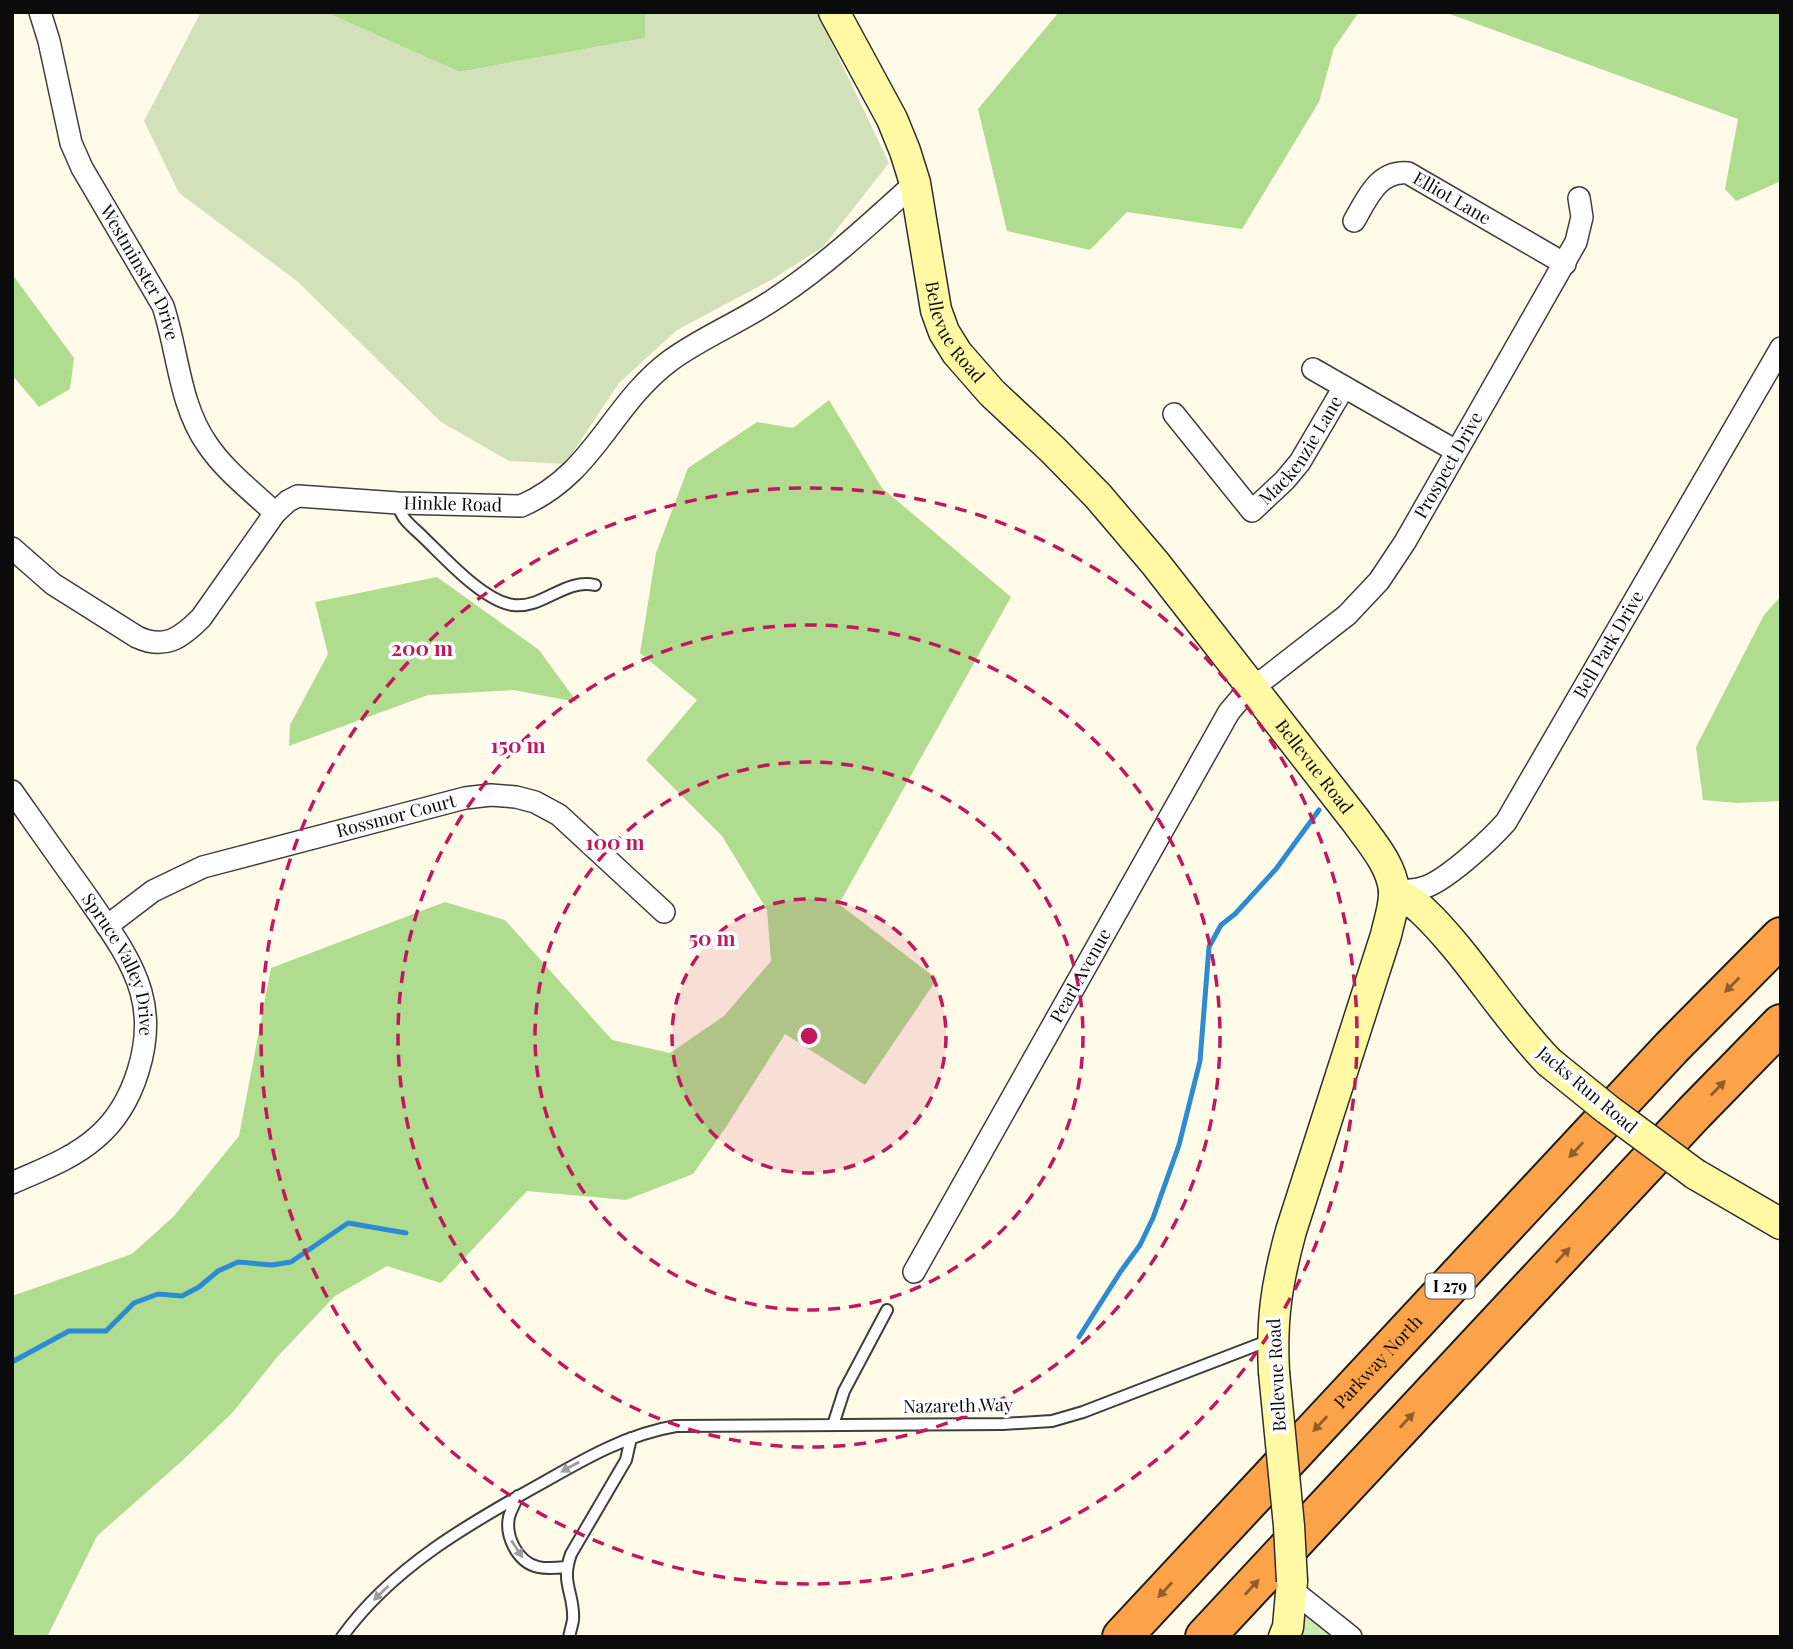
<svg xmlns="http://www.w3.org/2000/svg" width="1793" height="1649" viewBox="0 0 1793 1649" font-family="'Playfair Display',serif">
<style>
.green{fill:#ccebb1}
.forest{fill:#afdc8f}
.cemetery{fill:#d2e1ba}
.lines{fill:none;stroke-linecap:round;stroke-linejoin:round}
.stream{stroke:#2d8bd4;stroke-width:5}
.lane-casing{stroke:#3e3e3e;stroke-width:14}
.street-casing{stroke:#3e3e3e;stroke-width:24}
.secondary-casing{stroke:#2d2d2d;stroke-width:33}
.highway-casing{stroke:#1c1c1c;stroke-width:42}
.lane{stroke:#fff;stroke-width:10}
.street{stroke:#fff;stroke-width:21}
.secondary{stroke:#fff9a3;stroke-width:30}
.highway{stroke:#fca249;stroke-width:38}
.secondary-bridge-casing{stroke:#2d2d2d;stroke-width:33;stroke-linecap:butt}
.secondary-bridge{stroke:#fff9a3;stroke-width:30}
.oneway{fill:#905e2d}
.oneway2{fill:#9d9d9d}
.ring{fill:none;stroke:#c2185b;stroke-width:3.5;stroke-dasharray:12 9}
.labels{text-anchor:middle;stroke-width:7;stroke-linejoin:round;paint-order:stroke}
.shield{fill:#fff;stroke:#545454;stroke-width:2}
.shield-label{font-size:16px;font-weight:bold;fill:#0b0b0b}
.street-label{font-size:18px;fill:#0b0b0b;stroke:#fff}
.centre{fill:#c2185b;stroke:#fff;stroke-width:3.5}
.ring-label{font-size:21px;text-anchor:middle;font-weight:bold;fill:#c2185b;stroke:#fff;stroke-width:7;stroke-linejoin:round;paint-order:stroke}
</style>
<rect width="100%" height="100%" fill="#fffbe8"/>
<!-- green -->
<path class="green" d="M1292,1590L1347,1637H1284Z"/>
<!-- forest -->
<path class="forest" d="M325,12H645L646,38L459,72Z
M1059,12H1359L1334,48L1319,102L1242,229L1127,212L1090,250L1007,231L978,109Z
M1444,12H1781V181L1736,201L1725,189L1738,119Z
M12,274L74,358L70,389L39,407L12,375Z
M829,400L882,488L1011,597L839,904L937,979L865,1085L785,1034L726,1127L693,1174L626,1200L527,1191L441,1283L387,1266L335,1296L279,1355L232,1413L183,1460L97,1536L47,1637H12V1296L132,1254L174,1216L239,1136L271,968L445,902L505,920L612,1040L670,1053L724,1016L771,961L767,910L722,836L646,760L697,700L640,653L656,553L688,468L757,422L793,428Z
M437,577L539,650L577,702L513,690L428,695L289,746L290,725L328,654L315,602Z
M1781,596V801L1737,803L1703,800L1696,747L1764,615Z"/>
<!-- cemetery -->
<path class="cemetery" d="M201,12H325L459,72L645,38V12H817L889,163L823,247L771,280L677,330L619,383L565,464L509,461L441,422L297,281L179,193L144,121Z"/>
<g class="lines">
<!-- stream -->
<path class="stream" d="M1079,1337L1121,1271L1140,1245L1153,1218L1179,1145L1200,1061L1209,947L1221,925L1235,914L1276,869L1319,810
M12,1362L69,1331H106L134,1303L158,1294L182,1296L199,1287L218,1271L238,1262L272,1265L291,1262L348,1223L406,1233"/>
<!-- lane casing -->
<g class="lane-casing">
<path id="lane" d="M398,503C399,508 401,514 404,518C409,525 417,531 423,537C444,557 483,601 513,605C543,609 565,578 595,585
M833,1425L844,1391L887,1310
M518,1496C515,1503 511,1510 509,1517C505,1536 517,1562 538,1567C547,1569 557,1568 566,1567
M342,1637C392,1567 470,1523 544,1482C586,1458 628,1434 676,1426L1003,1424L1052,1421L1083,1412L1270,1340
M569,1637C570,1632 572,1626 573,1620C575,1594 560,1584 571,1554L626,1460L631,1438"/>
</g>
<!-- street casing -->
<g class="street-casing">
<g id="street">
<path id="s1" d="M40,12L49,41L71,143L82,168L163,306C178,351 179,404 207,444C225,471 252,491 275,513"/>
<path id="s2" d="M1354,221C1367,199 1378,170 1408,173L1565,264"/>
<path d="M1313,369L1456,451"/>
<path id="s3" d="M1174,414L1252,511L1285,480L1300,462L1344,387"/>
<path id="s4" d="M12,548L53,584L137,637C165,650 181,638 201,618L275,513L288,501L298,496L398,503L521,506C595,474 610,405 671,360C704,336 743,321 776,298C826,265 871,223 915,183"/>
<path id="s5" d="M12,791C36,825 59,858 83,891C104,922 131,956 141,992C155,1041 134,1106 96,1138C72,1159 41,1170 12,1183"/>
<path id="s6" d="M1394,891C1403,890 1413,891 1422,888C1444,883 1491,839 1506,822L1781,348"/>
<path id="s7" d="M107,926L153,891L203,867L465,798L491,795L516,797L535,802L559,815L664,912"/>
<path id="s8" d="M914,1272L1229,712L1251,686L1266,678L1347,615L1379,581L1405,542L1576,242L1582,217L1579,198"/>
<path d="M1292,1590L1351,1637"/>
</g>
</g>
<!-- secondary casing -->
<g class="secondary-casing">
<g id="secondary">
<path id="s9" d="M834,12L892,119L905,151L915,183L936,310L944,332L957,353L992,393L1053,450L1098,496L1155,563L1356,821C1371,842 1391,864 1394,890C1395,905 1389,921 1386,935L1291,1231C1277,1282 1271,1319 1274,1372"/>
<path d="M1394,891C1403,897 1413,902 1421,909C1468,953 1503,1015 1549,1062"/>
<path d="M1695,1174L1781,1224"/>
<path d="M1284,1637L1288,1627L1292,1581"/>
</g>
</g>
<!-- highway casing -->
<g class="highway-casing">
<g id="highway">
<path id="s10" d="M1122,1637L1672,1047L1781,937"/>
<path d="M1205,1637L1694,1113L1781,1024"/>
</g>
</g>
<!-- lane -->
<use href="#lane" class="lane"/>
<!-- street -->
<use href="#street" class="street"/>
<!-- secondary -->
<use href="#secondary" class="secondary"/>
<!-- highway -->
<use href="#highway" class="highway"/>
<!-- secondary-bridge casing -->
<g class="secondary-bridge-casing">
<path id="secondary-bridge" d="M1549,1062L1607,1109L1695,1174
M1274,1372L1289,1526L1292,1581"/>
</g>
<!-- secondary-bridge -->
<use href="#secondary-bridge" class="secondary-bridge"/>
</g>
<!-- one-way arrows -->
<defs><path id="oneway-solid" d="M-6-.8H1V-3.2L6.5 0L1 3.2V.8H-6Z" transform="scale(1.75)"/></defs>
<g class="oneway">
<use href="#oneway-solid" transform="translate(1732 985) rotate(135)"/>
<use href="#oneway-solid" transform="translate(1718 1088) rotate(-46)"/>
<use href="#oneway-solid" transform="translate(1576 1150) rotate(133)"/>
<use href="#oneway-solid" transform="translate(1563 1255) rotate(-47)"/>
<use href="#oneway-solid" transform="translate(1407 1420) rotate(-47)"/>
<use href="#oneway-solid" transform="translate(1320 1424) rotate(133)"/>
<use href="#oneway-solid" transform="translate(1252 1587) rotate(-47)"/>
<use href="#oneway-solid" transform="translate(1165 1590) rotate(133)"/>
</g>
<g class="oneway2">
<use href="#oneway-solid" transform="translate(570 1467) rotate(151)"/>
<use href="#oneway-solid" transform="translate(517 1549) rotate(57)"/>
<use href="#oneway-solid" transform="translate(381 1593) rotate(136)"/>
</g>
<!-- distance rings -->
<circle cx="809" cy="1036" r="137" fill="#c2185b" fill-opacity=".12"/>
<g class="ring">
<circle cx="809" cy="1036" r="137"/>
<circle cx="809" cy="1036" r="274"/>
<circle cx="809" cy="1036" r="411"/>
<circle cx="809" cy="1036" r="548"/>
</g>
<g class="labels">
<!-- shield labels -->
<rect class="shield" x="1425.5" y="1273.5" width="49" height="25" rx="5"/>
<g class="shield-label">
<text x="1450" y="1292">I 279</text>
</g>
<!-- street labels -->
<g class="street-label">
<text dy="6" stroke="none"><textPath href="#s2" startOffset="128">Elliot Lane</textPath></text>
<text dy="6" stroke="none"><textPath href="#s1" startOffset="282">Westminster Drive</textPath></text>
<text dy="6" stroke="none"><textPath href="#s9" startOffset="346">Bellevue Road</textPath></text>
<text dy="6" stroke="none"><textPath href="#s3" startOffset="203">Mackenzie Lane</textPath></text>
<text dy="6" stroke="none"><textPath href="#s8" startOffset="978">Prospect Drive</textPath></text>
<text dy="6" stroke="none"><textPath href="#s4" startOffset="539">Hinkle Road</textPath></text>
<text dy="6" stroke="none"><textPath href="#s6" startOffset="341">Bell Park Drive</textPath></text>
<text dy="6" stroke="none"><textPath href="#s9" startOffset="914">Bellevue Road</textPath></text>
<text dy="6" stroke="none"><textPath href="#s7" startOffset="313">Rossmor Court</textPath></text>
<text dy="6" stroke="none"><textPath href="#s5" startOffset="206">Spruce Valley Drive</textPath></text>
<text dy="6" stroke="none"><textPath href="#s8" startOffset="340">Pearl Avenue</textPath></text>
<text transform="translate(1587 1090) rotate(40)" y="6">Jacks Run Road</text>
<text dy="6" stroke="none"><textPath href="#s10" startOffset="376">Parkway North</textPath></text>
<text transform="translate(1277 1375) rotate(-93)" y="6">Bellevue Road</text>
<text transform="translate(958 1406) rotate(-1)" y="6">Nazareth Way</text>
</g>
</g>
<circle cx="809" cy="1036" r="10" class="centre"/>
<g class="ring-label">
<text x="422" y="656">200 m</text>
<text x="518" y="753">150 m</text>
<text x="615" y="850">100 m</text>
<text x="712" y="946">50 m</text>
</g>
<!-- border -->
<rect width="1793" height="1649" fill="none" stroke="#0b0b0b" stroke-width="28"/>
</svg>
